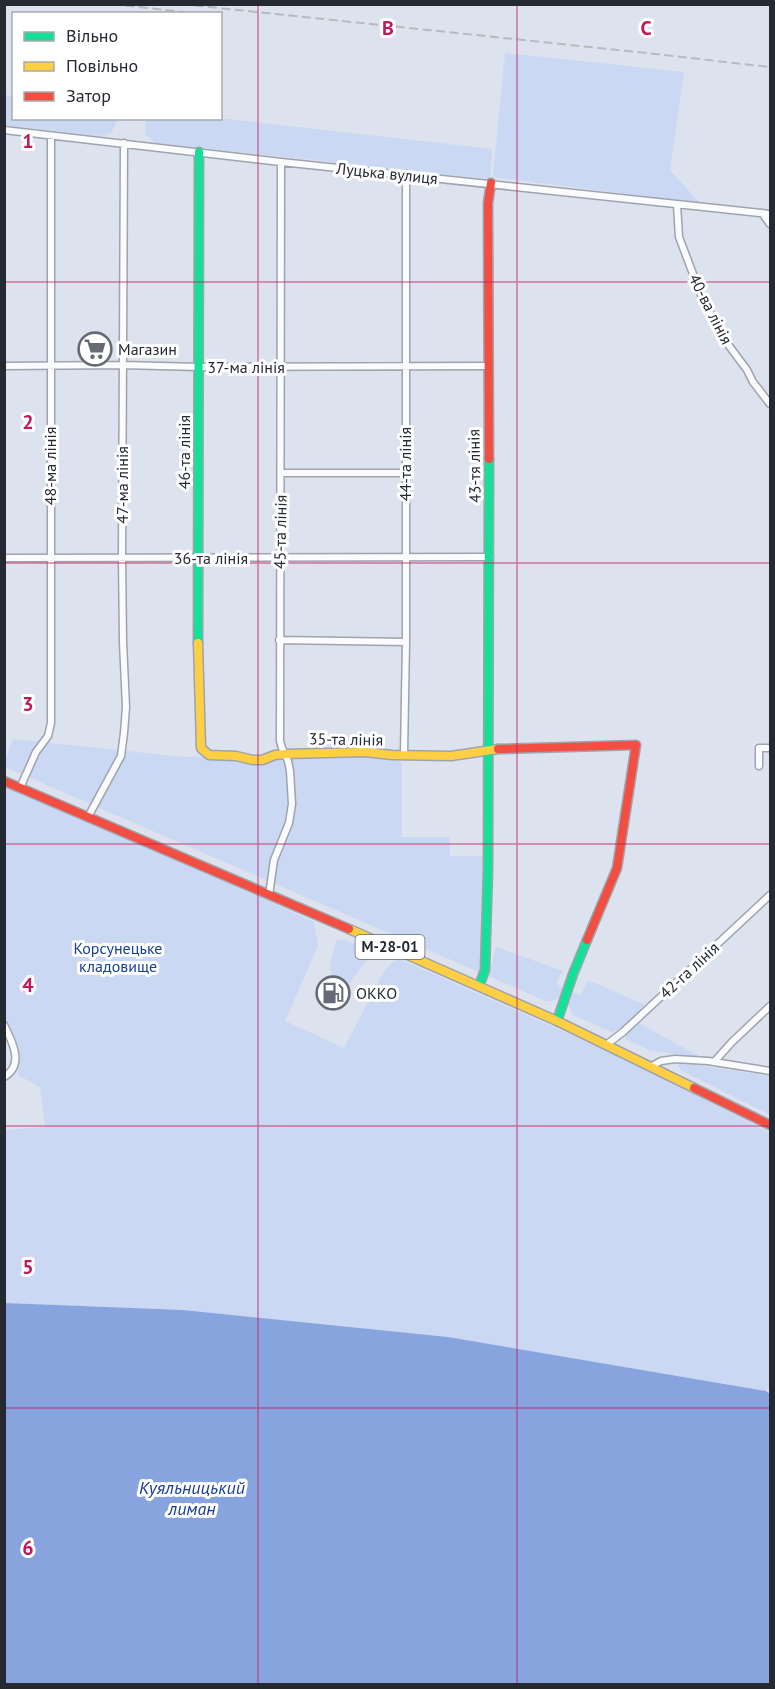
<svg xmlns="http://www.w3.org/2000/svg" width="775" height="1689" viewBox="0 0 775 1689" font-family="'PT Sans',sans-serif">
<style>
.green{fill:#cad8f3}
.water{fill:#87a4df}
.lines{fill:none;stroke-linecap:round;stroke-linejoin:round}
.street-casing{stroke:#9fa3ad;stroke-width:9}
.fast-casing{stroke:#9fa3ad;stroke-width:11}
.slow-casing{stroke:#9fa3ad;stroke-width:11}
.jam-casing{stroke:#9fa3ad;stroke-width:11}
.street{stroke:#fafbfc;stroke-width:6}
.fast{stroke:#16e098;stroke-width:8}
.slow{stroke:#ffcf43;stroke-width:8}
.jam{stroke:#f24e42;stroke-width:8}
.rail{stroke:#b8babe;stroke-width:2;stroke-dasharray:9 4.5;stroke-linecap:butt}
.grid{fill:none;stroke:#c2185b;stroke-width:1.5;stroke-opacity:0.55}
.labels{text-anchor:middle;stroke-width:6;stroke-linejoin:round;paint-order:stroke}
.shield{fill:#fff;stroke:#666a70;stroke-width:1.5}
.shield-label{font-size:15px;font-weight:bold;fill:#252a32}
.street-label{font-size:16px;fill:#252a32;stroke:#fff}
.poi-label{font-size:16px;fill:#252a32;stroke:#fff;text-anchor:start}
.park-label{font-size:16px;fill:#183e9b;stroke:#fff}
.water-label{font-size:18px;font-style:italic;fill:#163c98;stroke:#fff}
.grid-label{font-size:20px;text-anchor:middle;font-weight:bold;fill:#c2185b;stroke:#fff;stroke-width:6;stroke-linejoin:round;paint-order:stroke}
</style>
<rect width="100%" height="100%" fill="#dce2ee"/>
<!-- green -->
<path class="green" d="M505,53L684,72L670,170L700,203L493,177Z
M5,95L13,96L14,118L118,119L111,133L99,136L5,125Z
M219,118L492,149L490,179L156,143L145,134L146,119Z
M13,739L184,757L214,756L253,760L275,755H392L402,763V837H450V856H484L481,956L479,972L5,767L4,763Z
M5,786L147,846L314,922L318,946L285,1021L344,1048L384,971L391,963L399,959L558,1029L646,1070L770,1133V1384L766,1391L448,1337L183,1310L5,1303V1130L45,1127L40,1087L18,1075L19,1048L5,1019Z
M338,940C348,939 364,947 370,955L350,983C321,980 331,961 336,941Z
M496,947L563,971L556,982L563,990C559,999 555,1002 545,1001L489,976Z
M588,980L645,1005L621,1029L612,1032L573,1015L567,1003L571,992L581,995Z
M637,1022L702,1058L648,1050L625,1039L626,1033Z
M682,1063L770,1076V1115L682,1071L677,1066Z"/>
<!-- water -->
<path class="water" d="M5,1303L183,1310L448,1337L766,1391L770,1394V1684H5Z"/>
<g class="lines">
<!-- street casing -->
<g class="street-casing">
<path id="street" d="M4,130L281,162L770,214
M677,205L679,237L701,295L724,339L747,370L753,382L770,404
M762,213L770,224
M4,366L122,365L199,367L488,366
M281,473H405
M4,558L490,557
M279,640L406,642
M404,754L406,642V174
M759,766V748H770
M20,788L36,752L48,736L51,723V136
M88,817L121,756L124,733L126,707L123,642L122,557L124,143
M269,895L274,860L289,823L292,804L290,771L288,761L282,748L280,741L281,162
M4,1025C12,1041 25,1065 4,1077
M606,1045L623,1032L770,895
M714,1062L732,1042L770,1006
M652,1066L661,1061L675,1059L708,1061L770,1071"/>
</g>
<!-- fast casing -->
<g class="fast-casing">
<path id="fast" d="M198,643L199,152
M479,986L485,970L488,870L489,459
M557,1021L573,974L587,940"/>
</g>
<!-- slow casing -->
<g class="slow-casing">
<path id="slow" d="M198,643L201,748L209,755L236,756L253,760H262L275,755L285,754L365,752L392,755L451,756L498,749
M349,929L557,1021L694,1088"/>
</g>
<!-- jam casing -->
<g class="jam-casing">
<path id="jam" d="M489,459L488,203L491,183
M498,749L636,745L617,868L587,940
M4,781L349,929
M694,1088L770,1125"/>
</g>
<!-- street -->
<use href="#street" class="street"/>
<!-- fast -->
<use href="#fast" class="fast"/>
<!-- slow -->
<use href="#slow" class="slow"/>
<!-- jam -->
<use href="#jam" class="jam"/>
<!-- rail -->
<path class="rail" d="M112,4L192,13
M181,4L637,52L770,67"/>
</g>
<!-- grid -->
<path class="grid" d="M258,4V1684M517,4V1684M4,282H770M4,563H770M4,844H770M4,1126H770M4,1408H770"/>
<!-- icons -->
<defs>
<g id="supermarket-ring" transform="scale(1.725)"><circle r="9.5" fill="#fff" stroke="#656a74" stroke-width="1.5"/><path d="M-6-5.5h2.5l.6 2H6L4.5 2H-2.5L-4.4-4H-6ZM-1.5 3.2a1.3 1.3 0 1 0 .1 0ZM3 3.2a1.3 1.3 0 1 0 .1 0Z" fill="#656a74"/></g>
<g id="fuel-ring" transform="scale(1.725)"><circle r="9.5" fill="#fff" stroke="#656a74" stroke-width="1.5"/><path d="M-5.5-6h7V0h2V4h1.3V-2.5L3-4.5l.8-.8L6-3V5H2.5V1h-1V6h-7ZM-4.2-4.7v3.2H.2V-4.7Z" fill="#656a74"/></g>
</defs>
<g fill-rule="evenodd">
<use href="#supermarket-ring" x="95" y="349"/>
<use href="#fuel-ring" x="333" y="993"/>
</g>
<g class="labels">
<!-- shield labels -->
<rect class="shield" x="355.5" y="935" width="69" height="24" rx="4.5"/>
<g class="shield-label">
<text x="390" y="952">М-28-01</text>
</g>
<!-- street labels -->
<g class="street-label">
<text transform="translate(387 173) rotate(6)" y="6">Луцька вулиця</text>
<text transform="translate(711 309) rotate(63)" y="6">40-ва лінія</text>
<text x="246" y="373">37-ма лінія</text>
<text transform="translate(184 452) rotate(-90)" y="6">46-та лінія</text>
<text transform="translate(405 464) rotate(-90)" y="6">44-та лінія</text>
<text transform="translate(50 466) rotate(-90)" y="6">48-ма лінія</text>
<text transform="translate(474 466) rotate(-91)" y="6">43-тя лінія</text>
<text transform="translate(122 485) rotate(-90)" y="6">47-ма лінія</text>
<text transform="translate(280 532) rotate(-89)" y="6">45-та лінія</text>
<text x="211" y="564">36-та лінія</text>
<text transform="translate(346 739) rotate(1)" y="6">35-та лінія</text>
<text transform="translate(689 970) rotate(-43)" y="6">42-га лінія</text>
</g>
<!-- poi labels -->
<g class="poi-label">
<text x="118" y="355">Магазин</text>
<text x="356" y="999">ОККО</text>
</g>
<!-- park labels -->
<g class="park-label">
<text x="118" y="954">Корсунецьке<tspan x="118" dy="18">кладовище</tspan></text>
</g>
<!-- water labels -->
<g class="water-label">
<text x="192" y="1494">Куяльницький<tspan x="192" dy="21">лиман</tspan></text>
</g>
</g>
<g class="grid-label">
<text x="388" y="35">B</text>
<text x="646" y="35">C</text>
<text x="28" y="148">1</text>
<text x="28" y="429">2</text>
<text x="28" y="711">3</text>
<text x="28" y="992">4</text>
<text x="28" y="1274">5</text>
<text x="28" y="1555">6</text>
</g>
<!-- border -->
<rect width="775" height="1689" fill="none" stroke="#252a32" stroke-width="12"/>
<!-- legend -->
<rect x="12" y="12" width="210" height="108" fill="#ffffff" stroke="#a8aaad" stroke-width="1.5"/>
<rect x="24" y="32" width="30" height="9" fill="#16e098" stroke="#a8aaad" stroke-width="1.5"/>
<text x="66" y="42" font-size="18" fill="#252a32">Вільно</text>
<rect x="24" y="62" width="30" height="9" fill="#ffcf43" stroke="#a8aaad" stroke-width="1.5"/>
<text x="66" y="72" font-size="18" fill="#252a32">Повільно</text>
<rect x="24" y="92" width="30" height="9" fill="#f24e42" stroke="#a8aaad" stroke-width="1.5"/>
<text x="66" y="102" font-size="18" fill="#252a32">Затор</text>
</svg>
